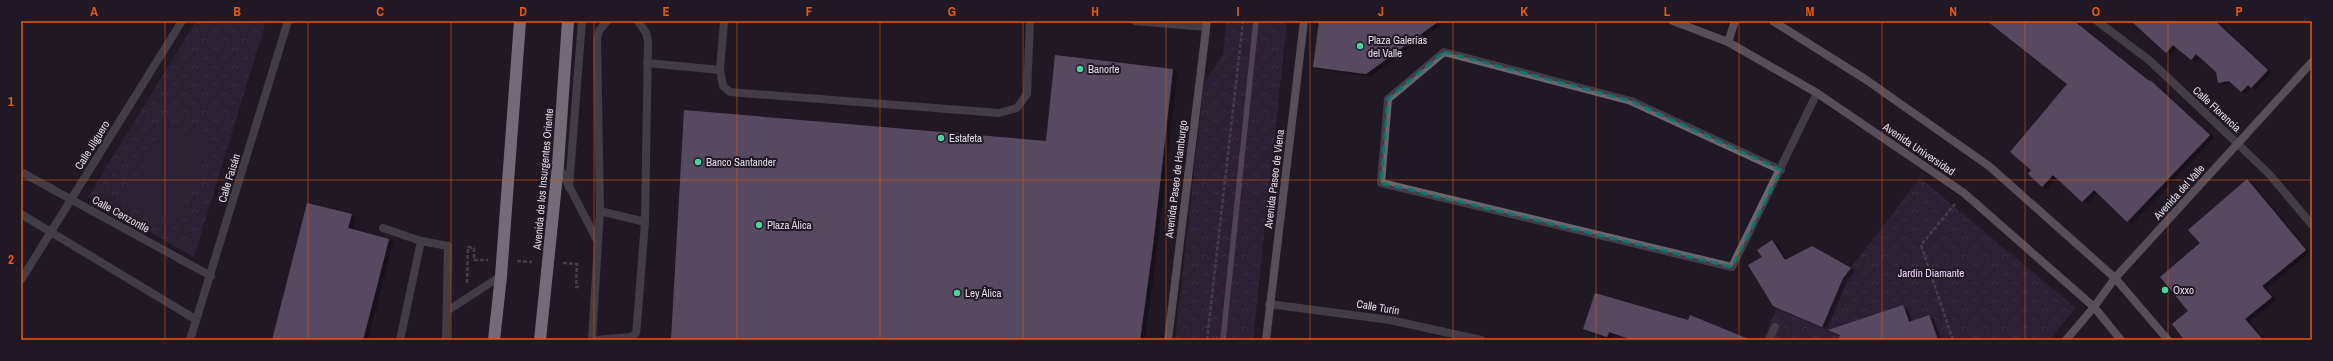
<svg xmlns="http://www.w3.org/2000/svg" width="2333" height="361" viewBox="0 0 2333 361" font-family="'Archivo Narrow',sans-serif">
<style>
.park{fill:url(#park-crowns)}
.pitch{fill:#3b2846}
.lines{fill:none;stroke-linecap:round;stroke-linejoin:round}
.stream{stroke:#85748e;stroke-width:5.5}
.building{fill:#9a83a7;filter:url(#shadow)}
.path{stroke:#6f6973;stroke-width:2.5;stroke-dasharray:4 2;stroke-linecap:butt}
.lane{stroke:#6a666c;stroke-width:8}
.street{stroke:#6a666c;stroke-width:8}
.secondary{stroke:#97909a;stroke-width:8}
.highway{stroke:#d9cfdf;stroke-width:12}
.marked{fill:none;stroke:#0f766e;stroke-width:3;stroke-dasharray:8 5;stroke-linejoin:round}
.grid{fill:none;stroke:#e8590c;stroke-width:1;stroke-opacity:0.55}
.poi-dot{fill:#47d49d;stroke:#201925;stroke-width:1.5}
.labels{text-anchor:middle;stroke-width:4;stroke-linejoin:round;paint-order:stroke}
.poi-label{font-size:11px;fill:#e1dce4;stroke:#201925;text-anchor:start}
.street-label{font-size:11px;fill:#e1dce4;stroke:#201925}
.park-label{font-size:11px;fill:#f0d9fd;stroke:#201925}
.neatline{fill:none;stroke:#e8590c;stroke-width:1.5}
.grid-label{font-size:13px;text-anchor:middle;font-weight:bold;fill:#e8590c}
</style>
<defs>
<pattern id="park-crowns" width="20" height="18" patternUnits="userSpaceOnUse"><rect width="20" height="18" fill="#3b2846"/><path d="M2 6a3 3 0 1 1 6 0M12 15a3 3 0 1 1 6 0" fill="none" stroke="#574761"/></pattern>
<filter id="shadow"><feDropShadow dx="4.5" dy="2.5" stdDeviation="0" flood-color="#0009"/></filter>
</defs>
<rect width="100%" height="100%" fill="#201925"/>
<!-- park -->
<path class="park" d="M196,21H266L194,257L88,197Z
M1226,21H1287L1253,340H1175L1204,83L1223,54Z
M1920,178L2076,308L2049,340H1763L1777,308L1843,278Z"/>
<!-- pitch -->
<path class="pitch" d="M165,122L212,145L173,225L126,202Z"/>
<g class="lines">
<!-- stream -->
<path class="stream" d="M1223,340L1256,21"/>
</g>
<!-- building -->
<path class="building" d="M1319,21H1439L1366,74L1313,67Z
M1987,21H2074L2149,81L2150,80L2210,135L2127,222L2094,190L2082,202L2053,175L2042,187L2028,174L2031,170L2010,152L2067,84Z
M2131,21H2215L2268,70L2251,88L2248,85L2241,92L2229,81L2218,83L2216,72L2196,54L2191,60L2173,45L2166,53Z
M1055,55L1173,69L1153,245L1140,340H671L684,110L1046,141Z
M2247,179L2306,250L2262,286L2272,297L2245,319L2263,340H2184L2172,324L2188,311L2160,277L2200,243L2188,230Z
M307,203L352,214L348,228L389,239L363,340H272Z
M1772,240L1785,260L1812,246L1851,268L1843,278L1822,327L1773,306L1748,265L1762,257L1757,250Z
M1595,293L1688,320L1690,315L1751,340H1633L1609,332L1607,337L1583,329Z
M1903,305L1909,322L1929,315L1938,340H1838L1840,335L1828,330Z"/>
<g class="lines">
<!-- path -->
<path class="path" d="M517,261L532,262
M563,263L577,264L576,287H581
M467,283L468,247L474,248V260H488
M1207,340L1243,21
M1953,340L1921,245L1955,204"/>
<!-- lane -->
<path class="lane" d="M724,21L720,70L723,86L730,92L999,113L1017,108L1027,94L1030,21
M1135,21L1206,27
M647,63L720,70
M558,165L598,242L592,340
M600,211L645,222
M383,228L421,241
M598,242L600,211L597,40L599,31L607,21
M447,311L501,276
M400,340L421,241L448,246L446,340
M596,340L631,337L636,333L637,324L645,222L648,41L646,33L638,21"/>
<!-- street -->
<path class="street" d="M2097,21L2149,60L2238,144L2270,175L2312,225
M1781,170L1631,101L1444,52L1388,99L1381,183L1732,267L1817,93
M21,172L211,276
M569,187L582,21
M21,214L195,319
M21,280L182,21
M1269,304L1390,320L1481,340
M190,340L288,21
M1769,340L1775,327"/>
<!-- secondary -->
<path class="secondary" d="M1673,21L1728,42L1817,93L1964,193L2094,307L2121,340
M1773,21L1865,79L1989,166L2115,278L2168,340
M1728,42L1735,21
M1168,340L1207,21
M1266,340L1304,21
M2066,340L2094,307L2115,278L2312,62"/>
<!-- highway -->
<path class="highway" d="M494,340L501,276L520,21
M540,340L558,165L568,21"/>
</g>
<!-- marked area -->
<path d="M0 0H2333V361H0ZM1444,52L1631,101L1781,170L1732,267L1381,183L1388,99Z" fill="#201925" fill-opacity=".55" fill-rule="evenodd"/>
<path class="marked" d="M1444,52L1631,101L1781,170L1732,267L1381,183L1388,99Z"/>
<!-- grid -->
<path class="grid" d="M165,21V340M308,21V340M451,21V340M594,21V340M737,21V340M880,21V340M1023,21V340M1166,21V340M1310,21V340M1453,21V340M1596,21V340M1739,21V340M1882,21V340M2025,21V340M2168,21V340M21,180H2312"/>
<!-- markers -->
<g class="poi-dot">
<circle cx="1360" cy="46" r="4"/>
<circle cx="1080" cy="69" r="4"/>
<circle cx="941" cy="138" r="4"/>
<circle cx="698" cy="162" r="4"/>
<circle cx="759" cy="225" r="4"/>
<circle cx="2165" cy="290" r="4"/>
<circle cx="957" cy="293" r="4"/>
</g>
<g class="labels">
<!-- poi labels -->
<g class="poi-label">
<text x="1368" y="44">Plaza Galerías<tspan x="1368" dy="13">del Valle</tspan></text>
<text x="1088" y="73">Banorte</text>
<text x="949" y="142">Estafeta</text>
<text x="706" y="166">Banco Santander</text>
<text x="767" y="229">Plaza Álica</text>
<text x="2173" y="294">Oxxo</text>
<text x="965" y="297">Ley Álica</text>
</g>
<!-- street labels -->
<g class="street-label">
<text transform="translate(2217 109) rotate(43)" y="4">Calle Florencia</text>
<text transform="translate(92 145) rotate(-58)" y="4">Calle Jilguero</text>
<text transform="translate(1919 149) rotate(34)" y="4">Avenida Universidad</text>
<text transform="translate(229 178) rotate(-73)" y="4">Calle Faisán</text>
<text transform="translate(543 179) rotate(-85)" y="4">Avenida de los Insurgentes Oriente</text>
<text transform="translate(1176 179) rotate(-83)" y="4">Avenida Paseo de Hamburgo</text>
<text transform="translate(1274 179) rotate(-83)" y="4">Avenida Paseo de Viena</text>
<text transform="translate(2179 192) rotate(-48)" y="4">Avenida del Valle</text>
<text transform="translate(121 214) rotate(29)" y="4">Calle Cenzontle</text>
<text transform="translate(1378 307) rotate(10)" y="4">Calle Turín</text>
</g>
<!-- park labels -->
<g class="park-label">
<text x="1931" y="277">Jardín Diamante</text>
</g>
</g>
<!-- border -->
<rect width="2333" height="361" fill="none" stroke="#201925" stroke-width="44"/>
<rect x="22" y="22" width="2289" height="317" class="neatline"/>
<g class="grid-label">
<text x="94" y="16">A</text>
<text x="237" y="16">B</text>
<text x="380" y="16">C</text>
<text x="523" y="16">D</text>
<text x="666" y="16">E</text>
<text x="809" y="16">F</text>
<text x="952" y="16">G</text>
<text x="1095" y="16">H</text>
<text x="1238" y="16">I</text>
<text x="1381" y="16">J</text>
<text x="1524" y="16">K</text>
<text x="1667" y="16">L</text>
<text x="1810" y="16">M</text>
<text x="1953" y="16">N</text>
<text x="2096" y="16">O</text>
<text x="2239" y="16">P</text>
<text x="11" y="106">1</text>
<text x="11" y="264">2</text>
</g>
</svg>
